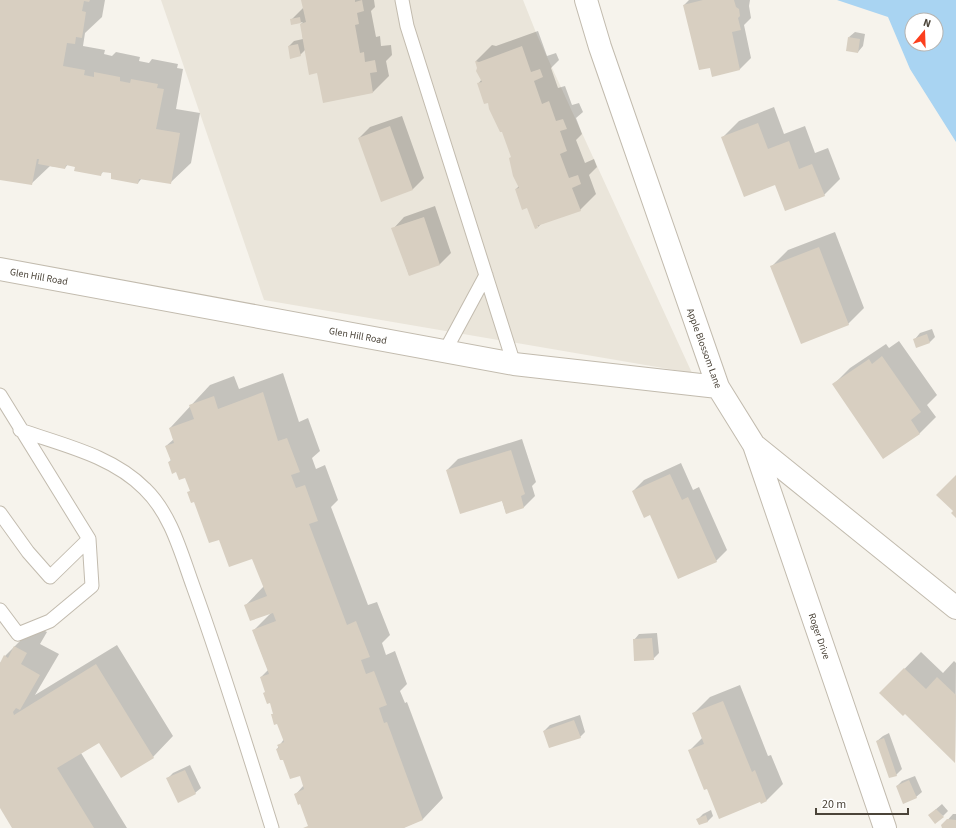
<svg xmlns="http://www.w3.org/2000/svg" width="956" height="828" viewBox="0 0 956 828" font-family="'Source Sans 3',sans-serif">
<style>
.residential{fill:#eae5da}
.water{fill:#a9d4f2;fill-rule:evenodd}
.shadow{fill:#0003}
.building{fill:#d8cfc1}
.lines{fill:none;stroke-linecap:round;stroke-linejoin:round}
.lane-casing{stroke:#c2bbae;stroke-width:15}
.street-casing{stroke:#c2bbae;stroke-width:24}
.lane{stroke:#fff;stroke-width:13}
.street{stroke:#fff;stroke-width:22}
.labels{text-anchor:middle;stroke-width:3;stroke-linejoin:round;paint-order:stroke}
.street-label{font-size:10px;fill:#4b4439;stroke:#fff}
</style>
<rect width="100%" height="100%" fill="#f6f3ec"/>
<!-- residential -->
<path class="residential" d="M161,0H523L537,35L692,373L264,300Z"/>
<!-- water -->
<path class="water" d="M837,0H956V142L910,69L888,17ZM912,20H936V44H912Z"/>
<!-- shadow -->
<path class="shadow" d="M0,0H105L102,17L85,33L83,46L105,50L104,54L112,56L116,52L140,57L139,61L149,63L152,59L178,64L177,68L183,69L176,109L200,113L191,163L170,183L142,178L138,183L113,173L104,171L100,175L68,164L65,168L50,166L31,184L0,179Z
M303,0H374L375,7L371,11L376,37L380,36L381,46L391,45L392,55L386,61L389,76L373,92L318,72L305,50L300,55L289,46L294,41L303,39L301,24L303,22L292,24L291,20L304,7Z
M689,0H750L749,6L751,18L744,25L751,58L740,69L712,75L711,67L684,5Z
M538,31L547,56L556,53L559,60L551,68L558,88L565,86L572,105L579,103L583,112L576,118L582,134L576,140L585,163L594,159L597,167L589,175L596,194L580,210L541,224L538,227L528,207L516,189L519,186L512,156L503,130L489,101L478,84L482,79L476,61L492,45L496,46Z
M855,32L865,34L863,46L858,52L849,37Z
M774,107L784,134L805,126L815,153L828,148L840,179L824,195L776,184L723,137L739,121Z
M402,116L424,178L413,189L382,200L359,138L370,127Z
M435,206L451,253L440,264L409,275L393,229L404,217Z
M835,232L864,308L848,324L772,266L788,250Z
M932,329L935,337L930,342L915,339L920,333Z
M899,341L937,395L927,405L936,417L920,433L884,457L834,384L850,368L886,344L889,348Z
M283,373L299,422L308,418L320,451L312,458L316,469L325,465L338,500L331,507L368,605L377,602L390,635L382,643L386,655L395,651L407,684L400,691L405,703L407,702L443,798L423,819L403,828H307L309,825L301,803L295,795L304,785L300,774L284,759L277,749L284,739L278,723L272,715L274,712L261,677L268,670L253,631L272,612L245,606L264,586L253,557L195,500L188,493L191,490L186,477L177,471L169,462L171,460L166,446L174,439L170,428L210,385L234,376L239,389Z
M522,439L536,482L532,486L535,496L524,507L506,513L502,500L447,470L458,459Z
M681,463L693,490L699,487L727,550L716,561L650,514L633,491L644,480Z
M35,626L47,632L40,644L59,654L35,695L117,645L173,736L153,757L99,742L81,753L127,828H13L0,806V662L1,663L5,656Z
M657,633L659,653L653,659L634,640L639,634Z
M921,652L943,673L954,661L956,663L955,761L905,713L881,693Z
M740,685L768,756L771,755L783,784L767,800L761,801L708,787L690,750L703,737L693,714L710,697Z
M580,715L585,732L580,737L544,731L550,725Z
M889,733L902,769L896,775L877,741L883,736Z
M190,765L201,788L195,793L168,778L173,773Z
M915,776L922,792L916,797L897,786L902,781Z
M942,804L948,811L943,816L935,810Z
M711,810L713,816L708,821L699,824L698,819L703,814Z
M953,814H956V828H943L942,826Z"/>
<!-- building -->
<path class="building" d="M0,0H90L89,2L84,1L82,11L86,12L82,38L76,37L75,44L67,43L63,66L85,70L84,75L94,77V72L120,77V81L130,83L131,79L158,84L157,88L164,89L156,129L180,133L171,184L139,179L138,184L111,179V173L102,172L101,176L74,171L75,167L66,165L65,169L38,164L39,159H37L32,185L0,180Z
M301,0H355V2L362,0L364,11L357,13L359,24L355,25L360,53L364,52L365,62L375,60L377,72L370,73L373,93L323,103L317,73L309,75L300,24L306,22Z
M703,0H734L736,7L739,9L740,16L738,18L741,30L732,32L740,70L712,77L710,68L699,70L683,5Z
M300,17L301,23L291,25L290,19Z
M848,37L860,39L858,53L846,51Z
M298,44L301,56L290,59L288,46Z
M522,46L531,72L540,69L543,77L534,81L542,104L549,101L556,121L563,119L567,129L560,131L567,151L560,154L569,178L578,175L581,184L572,188L581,211L537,226L538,228L535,229L527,208L522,210L515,189L519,188L513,176L509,158L511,157L502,132H500L489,109L488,103L484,104L477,83L482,82L476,71L477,68L475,61L479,62Z
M758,123L768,149L789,141L799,169L812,164L825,196L785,211L775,185L744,197L721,137Z
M390,126L413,190L381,202L358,138Z
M424,217L440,265L409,276L391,228Z
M819,247L849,325L801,344L770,266Z
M927,334L930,343L916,348L913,339Z
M882,356L921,412L911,420L920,434L883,459L832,384L869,359L872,364Z
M263,392L278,441L287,438L300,472L291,475L296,488L305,485L318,521L309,524L347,625L356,621L370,657L361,660L366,674L374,671L387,705L379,708L384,723L387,722L423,820L404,828H303L308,826L300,804L298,805L294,794L304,789L300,776L290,779L283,760H280L276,749L279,748L277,745L284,742L277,724L274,725L271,714H273L270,703L267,704L263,693L265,692L260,677L269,674L252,630L276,621L273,613L250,621L244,605L267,596L252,559L229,567L219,540L209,543L194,502L191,503L187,492L190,491L185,478L179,480L176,472L172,474L168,462L171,461L165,446L174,443L169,428L194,419L189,405L214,396L218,409Z
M511,450L525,494L521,496L524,508L506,514L502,501L460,514L446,470Z
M670,474L682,500L688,497L717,562L678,579L650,515L644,518L632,491Z
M956,475V518L951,513L953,511L936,495Z
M652,638L654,660L634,661L633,639Z
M14,646L27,653L21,664L40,675L20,710L16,708L13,712L14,715L96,664L154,758L121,778L99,743L57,768L94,828H12L0,808V663L4,655L8,658Z
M904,668L926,689L937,677L956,695L955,763L905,714L903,716L879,693Z
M723,701L752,772L755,770L767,801L761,804L760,802L719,819L707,789L704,790L688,750L704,744L692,713Z
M574,720L581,738L549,748L543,731Z
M884,738L897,776L889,778L876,741Z
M185,770L196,794L178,803L166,778Z
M909,780L917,798L903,804L896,786Z
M936,809L944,817L935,824L928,815Z
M706,815L708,822L699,825L696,819Z
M947,819L956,820V828H942L941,825Z"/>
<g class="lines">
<!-- lane casing -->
<g class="lane-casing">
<path id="lane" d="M402,0L407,26L514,364
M445,351L486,275
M0,395L89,539L92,586L50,621L18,634L0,610
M20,430C63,445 113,456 145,489C171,514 181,553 193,586C222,666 247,747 272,828
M0,513L28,552L50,577L89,539"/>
</g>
<!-- street casing -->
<g class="street-casing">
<path id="street" d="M586,0L600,47L718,387L754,445L956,608
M0,269L514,364L718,387
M754,445L885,828"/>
</g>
<!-- lane -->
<use href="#lane" class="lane"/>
<!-- street -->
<use href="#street" class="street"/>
</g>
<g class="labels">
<!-- street labels -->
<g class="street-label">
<text transform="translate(39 276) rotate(10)" y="4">Glen Hill Road</text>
<text transform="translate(358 335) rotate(10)" y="4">Glen Hill Road</text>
<text transform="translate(705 348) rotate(70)" y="4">Apple Blossom Lane</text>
<text transform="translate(820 636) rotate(71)" y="4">Roger Drive</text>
</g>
</g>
<!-- north arrow -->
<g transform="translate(924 32) rotate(19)"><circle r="19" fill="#ffffff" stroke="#b7b4b0"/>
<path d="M0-3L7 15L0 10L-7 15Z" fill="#fc3f1d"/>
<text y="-6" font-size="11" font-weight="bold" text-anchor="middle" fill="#4b4439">N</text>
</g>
<!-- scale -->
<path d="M816 808v6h92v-6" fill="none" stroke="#4b4439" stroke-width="2"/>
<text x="822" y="808" font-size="12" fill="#4b4439" stroke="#ffffff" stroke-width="3" paint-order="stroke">20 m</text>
</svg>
